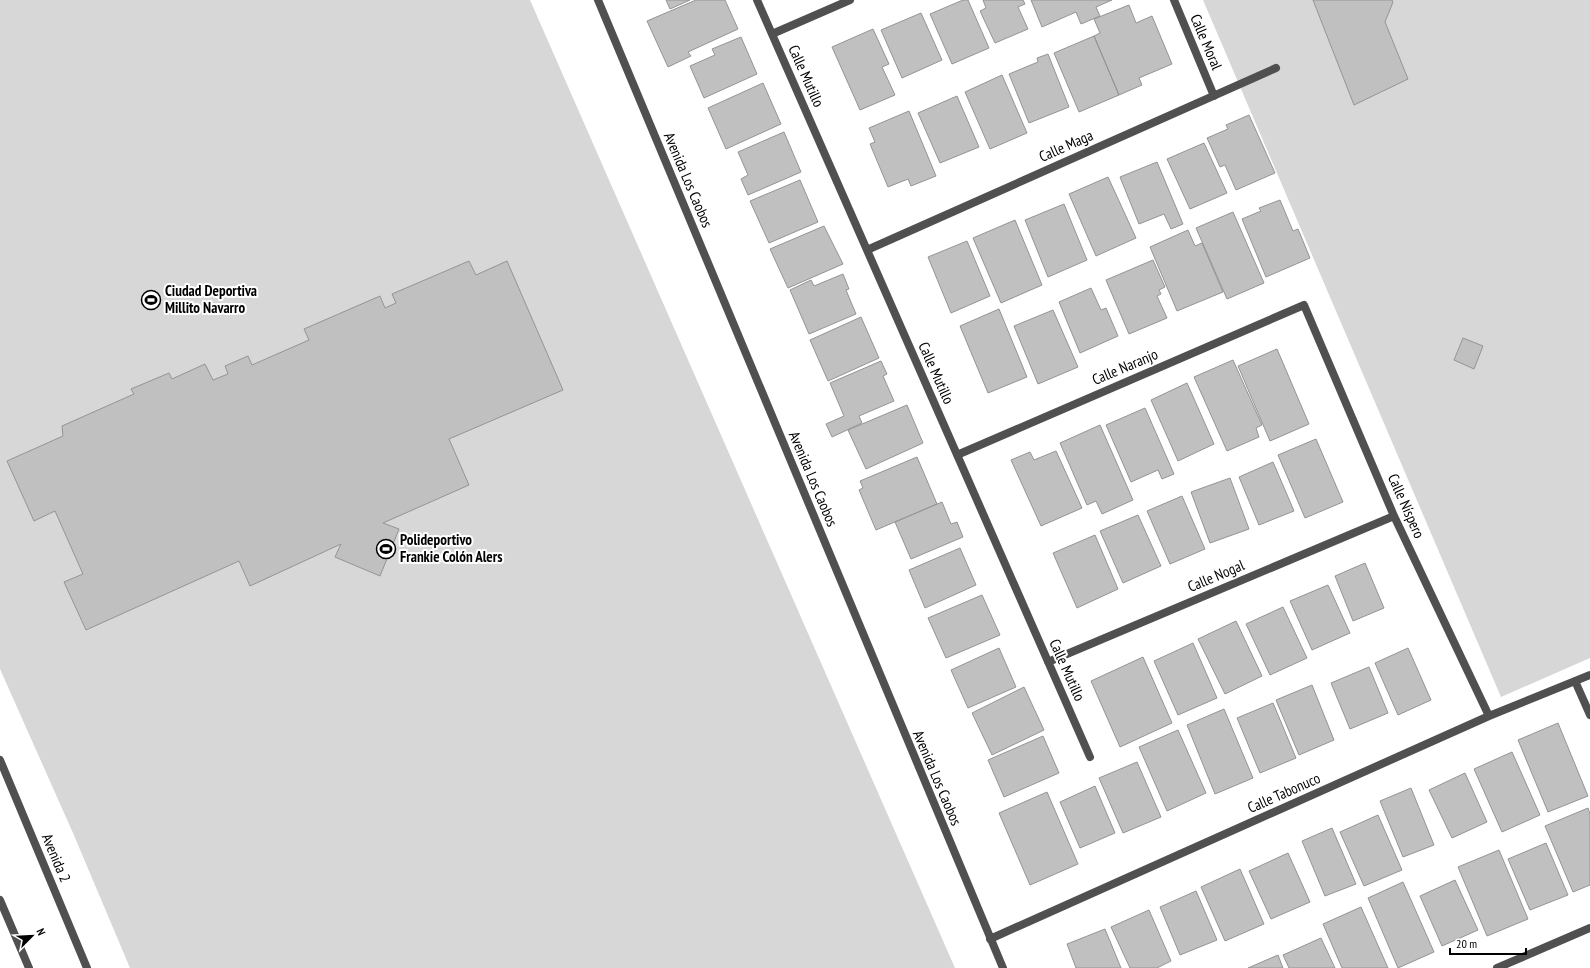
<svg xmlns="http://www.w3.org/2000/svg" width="1590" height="968" viewBox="0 0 1590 968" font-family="'PT Sans Narrow',sans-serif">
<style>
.green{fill:#d7d7d7}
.building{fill:#c0c0c0;stroke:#949494}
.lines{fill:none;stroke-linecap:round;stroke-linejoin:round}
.street{stroke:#505050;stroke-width:8}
.labels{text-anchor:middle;stroke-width:4;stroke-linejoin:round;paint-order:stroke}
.street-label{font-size:15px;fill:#000;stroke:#fff}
.poi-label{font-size:15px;font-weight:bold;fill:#000;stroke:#fff;text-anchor:start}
</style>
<rect width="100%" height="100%" fill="#fff"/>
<!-- green -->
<path class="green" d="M0,0H530L955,968H130L73,833L0,669Z
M1203,0H1590V658L1501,697Z"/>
<!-- building -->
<path class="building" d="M666,0H690L670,9Z
M696,0H725L738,29L688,52L691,56L668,67L647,21Z
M963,0H968L989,48L952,64L930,14Z
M983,0H1023L1025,4L1018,7L1028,29L995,43L980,11L986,8Z
M1031,0H1112L1096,7L1100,16L1081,24L1076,12L1042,27Z
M1313,0H1392L1393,2L1385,22L1408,79L1354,105Z
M1129,5L1136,23L1152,16L1172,64L1139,78L1142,85L1119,95L1094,36L1100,33L1094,19Z
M921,13L942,60L902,78L881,30Z
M873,29L889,64L882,67L895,95L860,110L832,47Z
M1094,36L1119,95L1079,112L1054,53Z
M741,37L757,74L704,98L690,66L715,55L712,49Z
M1048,54L1069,107L1029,123L1009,74L1038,62L1037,58Z
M1002,75L1027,133L990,149L965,92Z
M763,83L781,124L726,149L708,108Z
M957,96L979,147L940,163L918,113Z
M909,111L936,176L911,186L908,179L888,187L870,144L875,142L869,128Z
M1249,115L1275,173L1236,190L1225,165L1220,167L1207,138L1228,129L1226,125Z
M784,132L801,172L748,195L741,179L748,175L738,152Z
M1204,143L1227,193L1190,209L1167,159Z
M1157,162L1183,224L1171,229L1164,214L1139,224L1120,177Z
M1108,177L1136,238L1096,256L1069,194Z
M800,180L818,222L769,243L750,201Z
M1280,200L1293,231L1298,229L1310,258L1266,277L1242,219L1261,211L1259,208Z
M1064,204L1087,260L1048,277L1025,220Z
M1233,212L1264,283L1227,299L1196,228Z
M1015,220L1042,285L1001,303L973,238Z
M824,226L843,264L788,288L770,249Z
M1188,230L1195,246L1202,243L1223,292L1177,311L1150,247Z
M967,241L990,296L951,313L928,257Z
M1153,260L1165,287L1159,290L1161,294L1157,296L1167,318L1129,334L1106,280Z
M469,261L476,275L507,261L563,390L449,439L469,485L383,523L399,529L380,576L335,557L341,544L250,586L239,561L86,630L64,582L83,574L55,511L34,521L7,461L63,436L62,426L134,394L131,389L169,373L172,379L205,364L213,380L228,374L225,366L248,356L252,365L309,340L304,329L380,296L385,308L396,303L392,294Z
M843,274L849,289L846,290L856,314L809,334L790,290L811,280L814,286Z
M1091,288L1101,310L1106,308L1118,336L1080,353L1059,302Z
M999,309L1027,377L988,393L960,326Z
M1053,310L1078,367L1038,384L1014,326Z
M861,317L879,358L828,381L810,340Z
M1463,338L1483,346L1474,369L1454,360Z
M1277,349L1309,424L1270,441L1238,366Z
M1233,360L1262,425L1256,428L1259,437L1227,451L1194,377Z
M881,361L887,374L883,376L894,401L859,416L862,423L832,437L826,424L844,416L830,383Z
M1187,383L1214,444L1178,461L1151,400Z
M907,405L923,443L866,469L848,430Z
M1145,408L1174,474L1162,479L1158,470L1131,482L1106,425Z
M1100,425L1133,500L1102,514L1096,501L1087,505L1060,443Z
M1316,439L1343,502L1305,518L1278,455Z
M1056,451L1082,508L1041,526L1011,460L1030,452L1034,460Z
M917,457L937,504L876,530L859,490L863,488L860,481Z
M1273,462L1294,511L1259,525L1239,477Z
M1230,478L1249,529L1210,543L1191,492Z
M1182,496L1205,549L1170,564L1147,511Z
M942,502L951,524L957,522L963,537L911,559L895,522Z
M1138,515L1161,566L1123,583L1100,531Z
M1095,535L1118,589L1077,608L1053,553Z
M960,548L976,585L925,608L909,570Z
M1365,563L1384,608L1353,621L1335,576Z
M1328,585L1350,633L1312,650L1290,601Z
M982,595L1000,635L946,658L928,618Z
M1283,607L1307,658L1270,675L1246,624Z
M1236,621L1262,676L1225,694L1198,639Z
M1193,643L1217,698L1178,715L1154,661Z
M999,648L1016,687L968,708L951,670Z
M1408,648L1431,700L1398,715L1375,663Z
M1143,657L1172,723L1120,747L1091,681Z
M1369,667L1388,713L1350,729L1331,683Z
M1312,685L1334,740L1299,755L1276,700Z
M1024,687L1044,730L992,755L972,713Z
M1273,703L1296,758L1260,773L1237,718Z
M1224,709L1253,778L1215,794L1187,725Z
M1558,723L1588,796L1548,812L1518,740Z
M1178,730L1206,793L1167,811L1139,747Z
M1043,736L1059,773L1004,797L988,760Z
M1512,752L1540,815L1502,832L1474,769Z
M1137,762L1161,817L1123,833L1099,778Z
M1465,773L1487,822L1452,838L1429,790Z
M1095,786L1115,833L1080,848L1060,802Z
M1411,788L1434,845L1403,857L1380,801Z
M1047,792L1078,864L1030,885L999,813Z
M1588,808L1590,814V885L1573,892L1545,826Z
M1378,815L1402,870L1364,886L1340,832Z
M1332,828L1356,884L1325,896L1302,841Z
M1546,843L1568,895L1530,910L1508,859Z
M1499,850L1528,919L1487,936L1458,867Z
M1288,853L1310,902L1271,919L1249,871Z
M1240,869L1264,924L1225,941L1201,887Z
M1455,880L1478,930L1442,946L1420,896Z
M1403,882L1434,952L1398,968L1368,898Z
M1196,891L1217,940L1180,955L1160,907Z
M1361,907L1388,968H1342L1323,924Z
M1149,910L1171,961L1157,968H1130L1111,927Z
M1105,929L1121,968H1076L1067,944Z
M1321,938L1335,968H1289L1283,955Z
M1278,955L1283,968H1248Z"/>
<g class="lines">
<!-- street -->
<path class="street" d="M598,0L1003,968
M757,0L1090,757
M1174,0L1214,96
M772,34L850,0
M867,250L1276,68
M957,455L1304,305L1394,516L1489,716
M1048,662L1394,516
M1575,681L1590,715
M0,760L87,968
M0,900L29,968
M990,939L1489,716L1590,675
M1497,968L1590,928"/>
</g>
<!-- icons -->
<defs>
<g id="stadium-ring" transform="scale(1)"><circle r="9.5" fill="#fff" stroke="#000" stroke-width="1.5"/><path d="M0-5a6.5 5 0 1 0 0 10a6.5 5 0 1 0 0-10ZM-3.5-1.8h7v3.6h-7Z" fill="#000"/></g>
</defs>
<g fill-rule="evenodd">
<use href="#stadium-ring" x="151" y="300"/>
<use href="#stadium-ring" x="386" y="549"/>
</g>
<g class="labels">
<!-- street labels -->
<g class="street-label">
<text transform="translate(1206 42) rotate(67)" y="5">Calle Moral</text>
<text transform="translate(806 76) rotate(66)" y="5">Calle Mutillo</text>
<text transform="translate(1066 146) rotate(-24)" y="5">Calle Maga</text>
<text transform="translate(688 180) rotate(67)" y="5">Avenida Los Caobos</text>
<text transform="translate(1125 367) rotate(-23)" y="5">Calle Naranjo</text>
<text transform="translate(936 373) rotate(66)" y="5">Calle Mutillo</text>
<text transform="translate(813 479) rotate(67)" y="5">Avenida Los Caobos</text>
<text transform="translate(1406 506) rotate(66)" y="5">Calle Níspero</text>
<text transform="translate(1216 576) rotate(-23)" y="5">Calle Nogal</text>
<text transform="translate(1067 670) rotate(66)" y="5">Calle Mutillo</text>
<text transform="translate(937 778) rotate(67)" y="5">Avenida Los Caobos</text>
<text transform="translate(1284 793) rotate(-24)" y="5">Calle Tabonuco</text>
<text transform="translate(56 858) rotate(67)" y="5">Avenida 2</text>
</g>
<!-- poi labels -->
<g class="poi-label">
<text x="165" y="296">Ciudad Deportiva<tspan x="165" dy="17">Millito Navarro</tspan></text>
<text x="400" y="545">Polideportivo<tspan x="400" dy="17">Frankie Colón Alers</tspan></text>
</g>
</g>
<!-- north arrow -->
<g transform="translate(32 936) rotate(66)" stroke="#ffffff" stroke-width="3" paint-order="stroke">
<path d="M0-3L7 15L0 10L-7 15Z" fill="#000000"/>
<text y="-6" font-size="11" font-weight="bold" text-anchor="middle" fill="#000000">N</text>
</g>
<!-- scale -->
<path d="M1450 948v6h76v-6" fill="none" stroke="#000000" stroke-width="2"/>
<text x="1456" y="948" font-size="12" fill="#000000" stroke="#ffffff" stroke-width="3" paint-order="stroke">20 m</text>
</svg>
